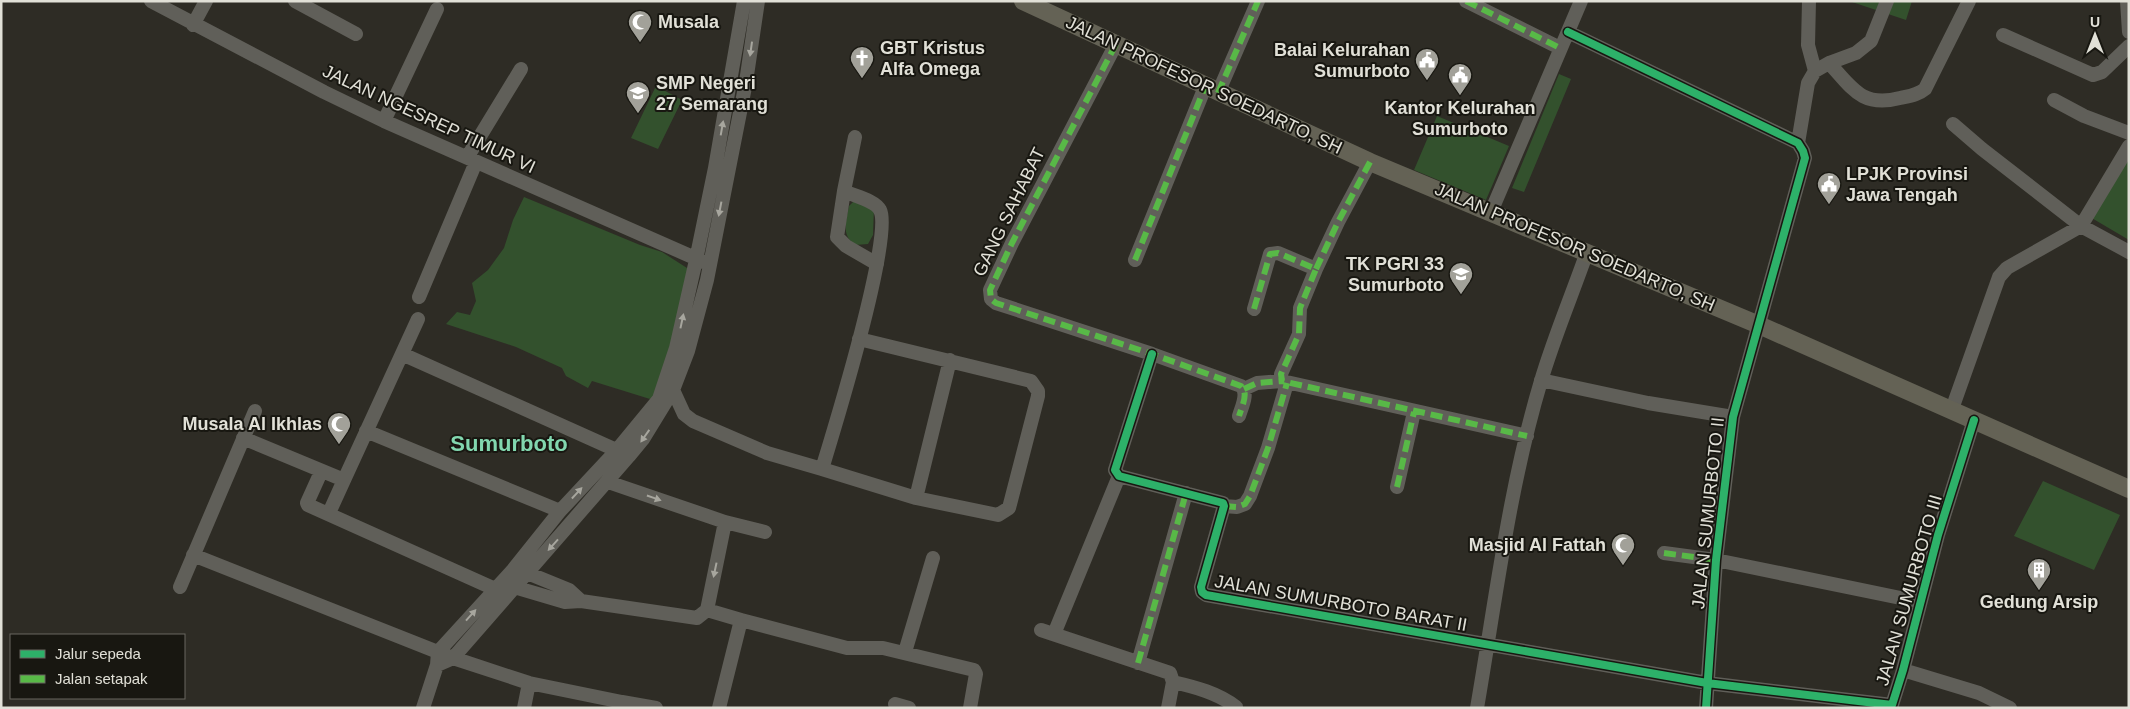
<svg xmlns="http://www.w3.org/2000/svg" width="2130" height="709" viewBox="0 0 2130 709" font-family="Helvetica,sans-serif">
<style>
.green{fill:#33512d}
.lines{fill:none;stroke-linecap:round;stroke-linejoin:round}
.minor{stroke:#605f59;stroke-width:14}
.major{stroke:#646255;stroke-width:18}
.quiet{stroke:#58b947;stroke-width:6;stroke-dasharray:12 6;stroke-linecap:butt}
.cycleway-casing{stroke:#181711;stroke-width:11}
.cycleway{stroke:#2db169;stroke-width:8}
.oneway{fill:#a7a69e}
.labels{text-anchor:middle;stroke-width:4;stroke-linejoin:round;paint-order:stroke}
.poi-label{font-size:18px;font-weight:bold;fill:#e1e0d7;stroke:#181711;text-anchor:start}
.street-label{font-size:18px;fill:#e1e0d7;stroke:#181711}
.district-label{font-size:22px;font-weight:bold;fill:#82d7af;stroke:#181711}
</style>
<rect width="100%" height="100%" fill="#2e2c25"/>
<!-- green -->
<path class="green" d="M1849,1H1912L1906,20Z
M1559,74L1571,79L1524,192L1512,188Z
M656,86L682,100L658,149L631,138Z
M1437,116L1509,146L1486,200L1414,170Z
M2129,153V240L2090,217Z
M524,197L640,245L662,252L687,268V288L659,393L650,399L592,381L588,388L566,376L562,368L516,347L446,324L457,312L470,315L476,301L472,283L488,270L504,248L513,220Z
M854,201L874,207L873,235L868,244L855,245C841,235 846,221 849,206Z
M2043,481L2120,515L2094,570L2014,536Z"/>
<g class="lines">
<!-- minor -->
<path class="minor" d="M151,1L324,92L384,121L704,262
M295,1L356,34
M1466,1L1560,48
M1809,1L1808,45L1815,71
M2127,1L2129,32
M193,25L206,1
M1568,32L1798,143L1803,151L1805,158L1733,417L1716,560L1706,708
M2003,35L2093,75L2102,72L2129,46
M1116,44L1012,243L990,290L991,299L996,303L1152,354L1241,386C1249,393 1242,406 1239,416
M1829,63L1856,53L1871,41L1887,1
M1218,93L1258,1
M2054,100L2084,116L2129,133
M384,121L437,9
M1953,124L1982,149L2081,226L2129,252
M1798,143L1808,83L1815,71L1829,63C1852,88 1862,108 1900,98C1909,96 1918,95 1925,89L1969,1
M468,156L521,69
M844,191L855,137
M1491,212L1581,1
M1135,260L1205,87
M1316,269L1338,222L1370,162
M419,297L476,162
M1254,309L1270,254L1278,253L1316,269L1300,308L1299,334L1281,374L1282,381L1527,436
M402,354L625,454
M1152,354L1115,470L1119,476L1223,503L1224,506L1201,587L1202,592L1206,595L1707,683L1892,705L1903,670L1938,535L1974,420
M1541,380L1648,403L1733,417
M1244,389L1257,383L1282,381
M673,390L684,414L693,421L767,453L822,469C833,433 894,235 880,210C875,200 854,196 844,191L837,237L846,246L877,264
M1952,409L1999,277L2007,268L2081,226L2129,146
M366,431L560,511
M243,438L344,480L329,513
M822,469L916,498L998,515L1009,508L1038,396V391L1031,381L859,339
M321,472L307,503L308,505L495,589
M344,480L418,319
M608,482L725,522L765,532
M1397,487L1414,412
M916,498L950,360
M1224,506L1237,507L1245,504L1250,496L1268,448L1287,383
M1664,553L1716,560L1920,602
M193,555L453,658L529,683L622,702L621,708
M520,570L569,590L581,601
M507,585L565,602L581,601L697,618L707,610L725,522
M180,587L255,411
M707,610L741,620L719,708
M741,620L847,648H883L974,670L976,674L970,708
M1041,630L1170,673L1173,682L1168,708
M1054,634L1119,476
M905,652L933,558
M1138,663L1186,493
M437,665L453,658L629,456L643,439L673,390L688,351L707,280L746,82L758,1
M1903,670L1979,693L2010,708
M1173,682C1195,687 1218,693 1236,707
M622,702L656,708
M895,704L909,708
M423,708L437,665L438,652L512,571L560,511L617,450L659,399L676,348L696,260L715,168L744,1
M524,708L529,683
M1477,708C1496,598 1509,488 1541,381C1554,337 1572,295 1587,252"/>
<!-- major -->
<path class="major" d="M1023,1L1370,162L1759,325L2129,489"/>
<!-- quiet -->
<path class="quiet" d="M1466,1L1560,48
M1116,44L1012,243L990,290L991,299L996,303L1152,354L1241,386C1249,393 1242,406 1239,416
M1218,93L1258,1
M1135,260L1205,87
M1316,269L1338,222L1370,162
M1254,309L1270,254L1278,253L1316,269L1300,308L1299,334L1281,374L1282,381L1527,436
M1244,389L1257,383L1282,381
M1397,487L1414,412
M1224,506L1237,507L1245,504L1250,496L1268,448L1287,383
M1664,553L1716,560
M1138,663L1186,493"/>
<!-- cycleway casing -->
<g class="cycleway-casing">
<path id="cycleway" d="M1568,32L1798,143L1803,151L1805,158L1733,417L1716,560L1706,708
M1152,354L1115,470L1119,476L1223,503L1224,506L1201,587L1202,592L1206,595L1707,683L1892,705L1903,670L1938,535L1974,420"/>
</g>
<!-- cycleway -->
<use href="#cycleway" class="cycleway"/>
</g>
<!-- one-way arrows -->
<defs><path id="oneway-solid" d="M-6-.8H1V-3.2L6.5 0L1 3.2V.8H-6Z" transform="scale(1.25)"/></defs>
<g class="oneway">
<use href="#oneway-solid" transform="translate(751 49) rotate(98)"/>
<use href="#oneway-solid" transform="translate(722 128) rotate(-80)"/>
<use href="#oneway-solid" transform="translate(720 209) rotate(101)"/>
<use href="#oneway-solid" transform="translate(682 321) rotate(-78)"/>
<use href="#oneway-solid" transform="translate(645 436) rotate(125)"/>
<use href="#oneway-solid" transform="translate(577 493) rotate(-47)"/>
<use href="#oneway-solid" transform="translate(654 498) rotate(19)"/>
<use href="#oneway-solid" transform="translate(553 545) rotate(132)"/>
<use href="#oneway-solid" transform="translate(715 570) rotate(102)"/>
<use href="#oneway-solid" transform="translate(471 615) rotate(-48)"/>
</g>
<!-- icons -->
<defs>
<g id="mosque-pin" transform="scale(1.25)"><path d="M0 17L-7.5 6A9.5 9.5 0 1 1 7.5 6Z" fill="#a2a199" stroke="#181711"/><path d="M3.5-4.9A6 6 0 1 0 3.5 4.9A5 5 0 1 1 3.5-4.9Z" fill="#fff"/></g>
<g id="church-pin" transform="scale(1.25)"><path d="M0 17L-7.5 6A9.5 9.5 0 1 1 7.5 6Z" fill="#a2a199" stroke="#181711"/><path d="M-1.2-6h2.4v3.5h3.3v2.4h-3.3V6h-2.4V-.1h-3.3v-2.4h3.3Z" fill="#fff"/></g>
<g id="civic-pin" transform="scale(1.25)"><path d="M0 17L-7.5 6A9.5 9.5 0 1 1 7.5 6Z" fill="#a2a199" stroke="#181711"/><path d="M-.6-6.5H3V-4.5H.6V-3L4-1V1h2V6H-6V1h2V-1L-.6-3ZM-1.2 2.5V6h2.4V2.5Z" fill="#fff"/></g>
<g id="school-pin" transform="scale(1.25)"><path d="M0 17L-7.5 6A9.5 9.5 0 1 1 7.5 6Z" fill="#a2a199" stroke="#181711"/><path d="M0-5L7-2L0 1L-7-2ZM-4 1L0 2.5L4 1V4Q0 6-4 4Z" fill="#fff"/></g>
<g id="building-pin" transform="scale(1.25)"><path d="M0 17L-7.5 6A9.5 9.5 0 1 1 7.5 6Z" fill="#a2a199" stroke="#181711"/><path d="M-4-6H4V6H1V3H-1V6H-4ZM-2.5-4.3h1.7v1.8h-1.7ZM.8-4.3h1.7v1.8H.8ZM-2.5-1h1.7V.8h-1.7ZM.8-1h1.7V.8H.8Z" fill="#fff"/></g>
</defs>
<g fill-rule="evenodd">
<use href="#mosque-pin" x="640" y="22"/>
<use href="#church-pin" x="862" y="58"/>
<use href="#civic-pin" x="1427" y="60"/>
<use href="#civic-pin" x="1460" y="75"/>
<use href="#school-pin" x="638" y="93"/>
<use href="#civic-pin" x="1829" y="184"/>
<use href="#school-pin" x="1461" y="274"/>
<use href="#mosque-pin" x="339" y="424"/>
<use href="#mosque-pin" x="1623" y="545"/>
<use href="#building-pin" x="2039" y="570"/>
</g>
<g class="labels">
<!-- poi labels -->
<g class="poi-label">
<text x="658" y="28">Musala</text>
<text x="880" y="54">GBT Kristus<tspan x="880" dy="21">Alfa Omega</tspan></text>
<text x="1410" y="56" text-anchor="end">Balai Kelurahan<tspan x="1410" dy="21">Sumurboto</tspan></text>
<text x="656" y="89">SMP Negeri<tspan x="656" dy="21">27 Semarang</tspan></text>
<text x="1460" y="114" text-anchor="middle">Kantor Kelurahan<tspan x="1460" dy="21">Sumurboto</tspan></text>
<text x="1846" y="180">LPJK Provinsi<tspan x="1846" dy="21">Jawa Tengah</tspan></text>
<text x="1444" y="270" text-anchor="end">TK PGRI 33<tspan x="1444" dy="21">Sumurboto</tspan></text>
<text x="322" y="430" text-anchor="end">Musala Al Ikhlas</text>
<text x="1606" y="551" text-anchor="end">Masjid Al Fattah</text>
<text x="2039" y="608" text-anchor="middle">Gedung Arsip</text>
</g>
<!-- street labels -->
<g class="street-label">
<text transform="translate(1204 85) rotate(25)" y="6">JALAN PROFESOR SOEDARTO, SH</text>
<text transform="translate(429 119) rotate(25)" y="6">JALAN NGESREP TIMUR VI</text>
<text transform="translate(1009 212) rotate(-64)" y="6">GANG SAHABAT</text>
<text transform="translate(1575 247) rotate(23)" y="6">JALAN PROFESOR SOEDARTO, SH</text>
<text transform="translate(1708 513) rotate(-84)" y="6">JALAN SUMURBOTO II</text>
<text transform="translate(1909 590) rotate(-74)" y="6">JALAN SUMURBOTO III</text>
<text transform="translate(1341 603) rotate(10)" y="6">JALAN SUMURBOTO BARAT II</text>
</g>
<!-- district labels -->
<g class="district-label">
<text x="509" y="451">Sumurboto</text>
</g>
</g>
<!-- border -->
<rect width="2130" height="709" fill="none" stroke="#e1e0d7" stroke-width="5"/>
<!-- legend -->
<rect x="10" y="634" width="175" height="65" fill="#181711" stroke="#686760"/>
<rect x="20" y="650" width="25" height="8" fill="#2db169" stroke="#686760"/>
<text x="55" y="659" font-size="15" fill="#e1e0d7">Jalur sepeda</text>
<rect x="20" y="675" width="25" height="8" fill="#58b947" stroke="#686760"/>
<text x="55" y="684" font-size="15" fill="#e1e0d7">Jalan setapak</text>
<!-- north arrow -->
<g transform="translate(2095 35)" stroke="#181711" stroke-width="4" paint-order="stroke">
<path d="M0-4L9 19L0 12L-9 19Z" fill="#e1e0d7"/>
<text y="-8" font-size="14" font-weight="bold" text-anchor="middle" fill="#e1e0d7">U</text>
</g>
</svg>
